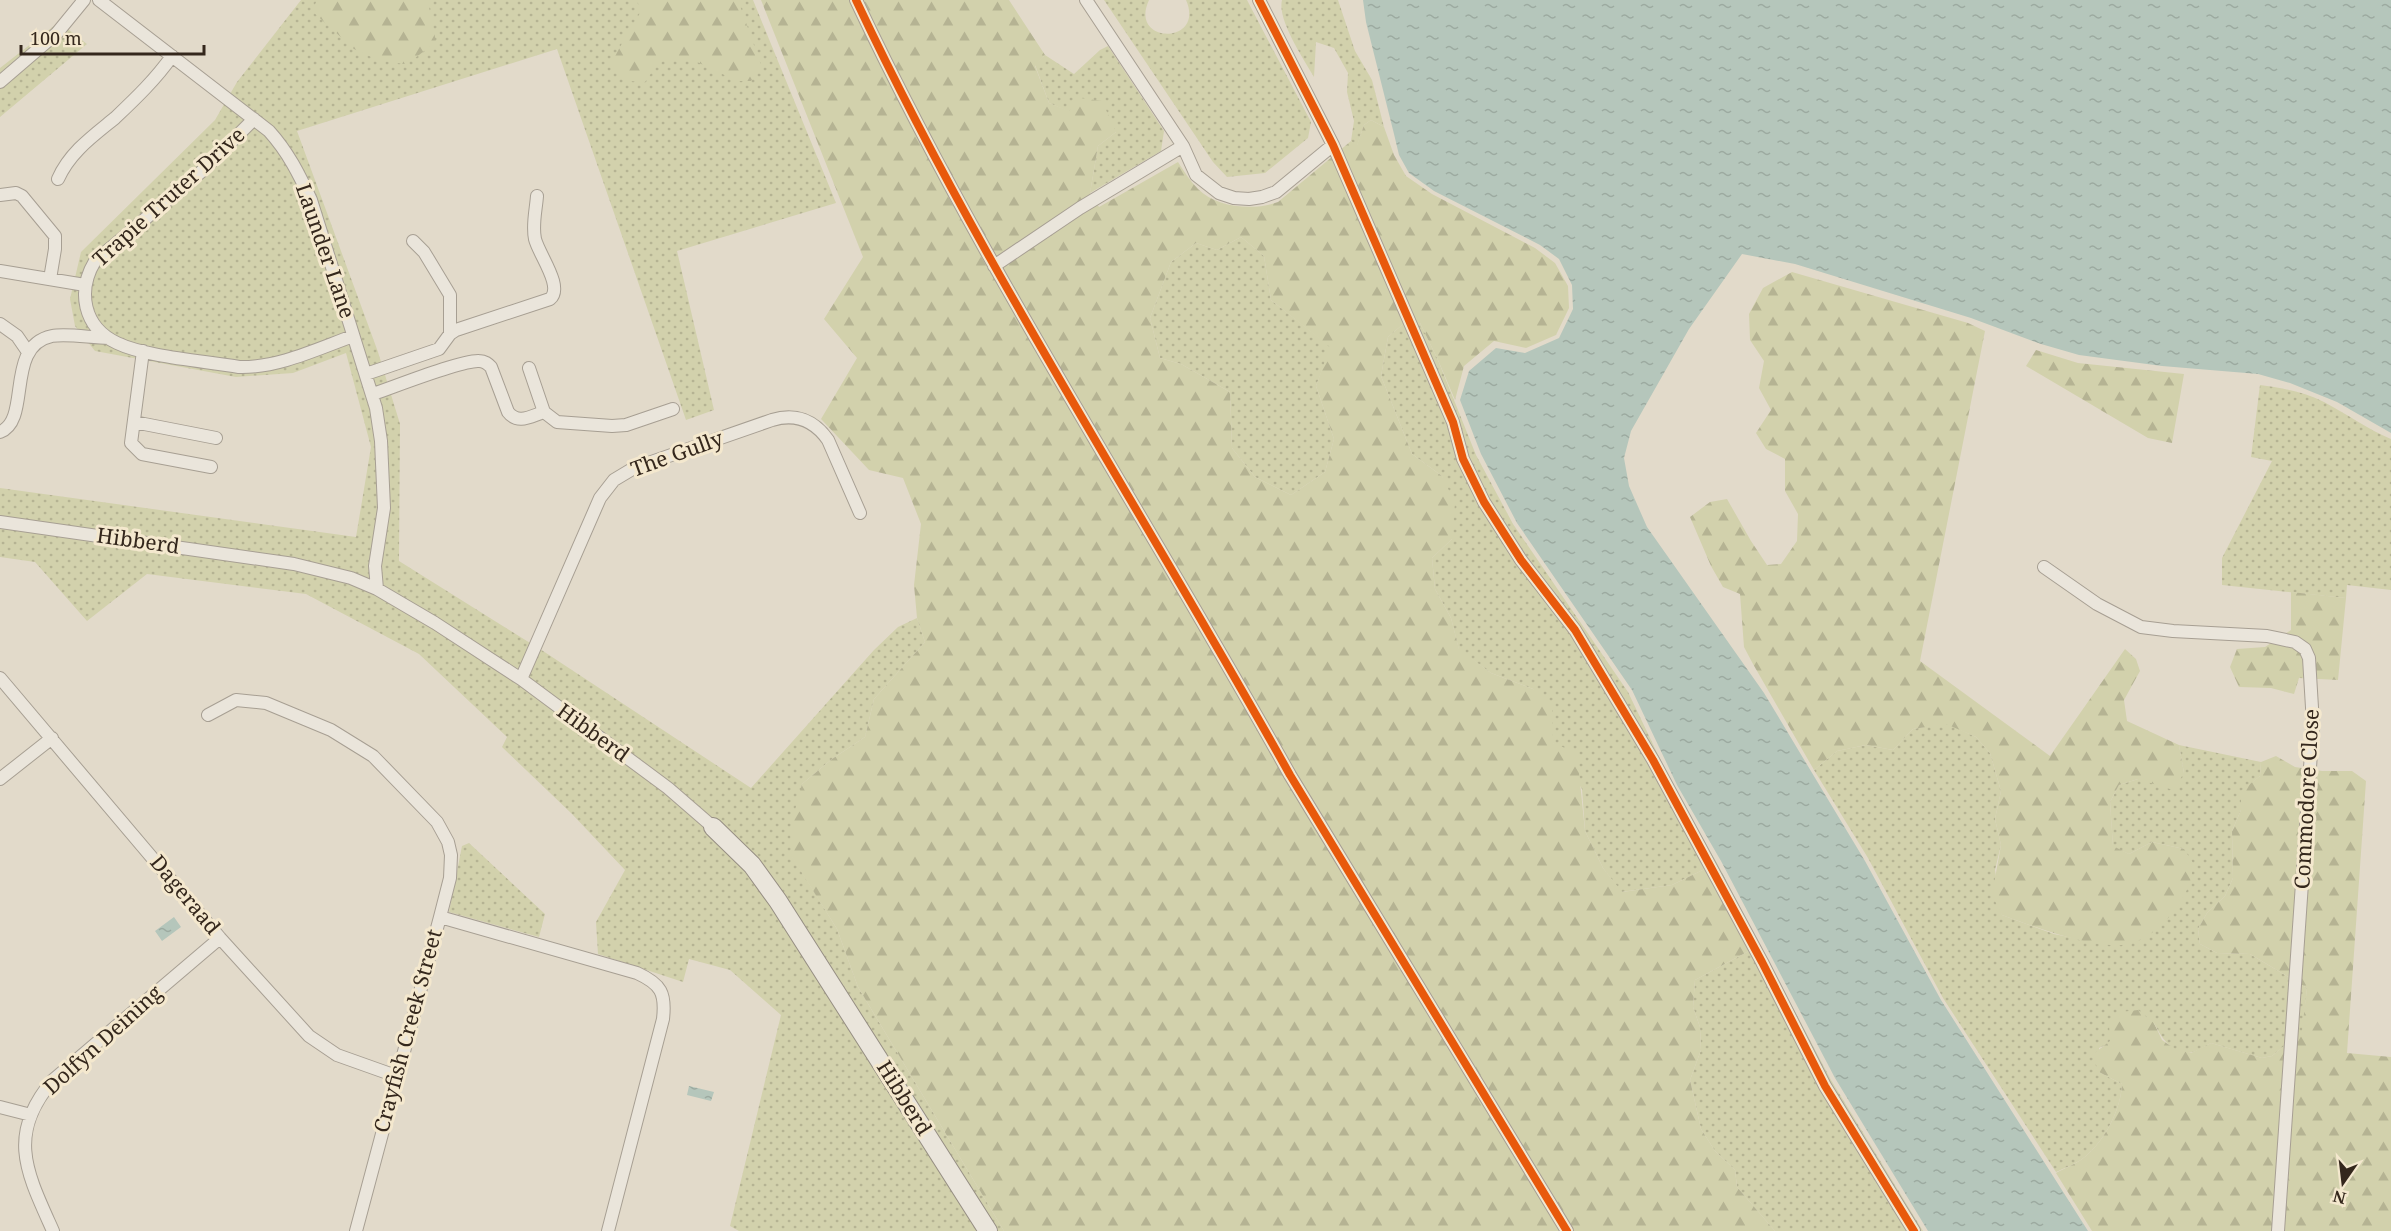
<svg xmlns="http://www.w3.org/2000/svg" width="2391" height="1231" viewBox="0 0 2391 1231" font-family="'Noto Serif',serif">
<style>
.grass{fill:url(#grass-dots)}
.forest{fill:url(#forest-firs);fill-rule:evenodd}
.water{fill:url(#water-ripples)}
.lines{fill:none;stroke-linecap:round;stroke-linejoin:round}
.street-casing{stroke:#a79f93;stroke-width:14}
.secondary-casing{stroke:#968e83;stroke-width:20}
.street{stroke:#eae5db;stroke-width:12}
.secondary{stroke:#eae5db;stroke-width:18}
.cycleway-casing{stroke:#f4e8ce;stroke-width:11}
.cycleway{stroke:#e8590c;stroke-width:8}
.labels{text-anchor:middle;stroke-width:6;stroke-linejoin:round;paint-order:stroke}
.street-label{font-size:21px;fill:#34271c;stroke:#f4e8ce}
</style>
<defs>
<pattern id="grass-dots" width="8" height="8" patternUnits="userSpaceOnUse" patternTransform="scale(1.5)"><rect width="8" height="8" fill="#d2d1ac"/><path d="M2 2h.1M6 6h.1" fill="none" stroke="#b5b393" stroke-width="1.8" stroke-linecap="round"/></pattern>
<pattern id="forest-firs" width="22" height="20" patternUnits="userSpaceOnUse" patternTransform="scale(1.5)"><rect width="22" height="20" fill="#d2d1ac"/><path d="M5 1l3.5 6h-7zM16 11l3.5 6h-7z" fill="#b5b393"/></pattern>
<pattern id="water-ripples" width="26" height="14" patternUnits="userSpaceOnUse" patternTransform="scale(1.5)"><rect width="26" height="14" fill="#b5c6bb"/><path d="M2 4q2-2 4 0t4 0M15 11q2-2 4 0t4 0" fill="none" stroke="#9caaa0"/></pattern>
</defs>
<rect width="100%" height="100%" fill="#e2daca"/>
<!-- grass -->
<path class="grass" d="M301,0H753L836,203L677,251L714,410L686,420L557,49L297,131L378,352L400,424L399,561L543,651L751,788L874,650L898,627L917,618L925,642L874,699L865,737L832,759L802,784L792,856L837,929L858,987L1004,1231H739L730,1226L781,1015L730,970L689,959L683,982L598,954L596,922L625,870L572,814L502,747L507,737L419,654L306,594L147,574L87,621L35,562L0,557V488L356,537L371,447L346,353L293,373L236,377L95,351L75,326L70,299L81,252L215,120L237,82Z
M1104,0H1149C1128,45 1206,45 1186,0H1247L1311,122L1308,138L1265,173L1227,177L1213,162Z
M1282,0H1338L1355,51L1372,80L1384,127L1371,120L1364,125L1357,146L1351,141L1354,121L1347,92L1348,73L1334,48L1316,42L1314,77C1304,59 1277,20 1282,0Z
M59,22L87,44L0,117V68Z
M1108,46L1164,131L1161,151L1090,193L1098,146L1116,132L1049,103L1035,65L1045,55L1074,74L1100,50Z
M1241,237L1264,256L1271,300L1331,347L1316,386L1334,439L1325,472L1291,495L1255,477L1232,448L1230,392L1181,364L1160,358L1150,318L1171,262L1196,243L1217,250Z
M1420,323L1438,360L1476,455L1513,524L1628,692L1674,788L1717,863L1672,885L1621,892L1603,868L1585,831L1582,789L1553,743L1533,689L1491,673L1459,650L1451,618L1435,589L1432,558L1452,539L1442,476L1412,454L1381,376L1388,337L1402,325Z
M2260,385C2282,388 2304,392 2324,402C2347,414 2367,429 2391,439V590L2347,585L2346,598L2222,585V558L2272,461L2251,457Z
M1946,723L1976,737L1990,753L2001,791L1995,819L2001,845L1995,870L2002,915L2054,934L2098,943L2184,849L2152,842L2129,854L2113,847L2110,802L2119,785L2138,779L2184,773L2179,745L2261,762L2260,776L2241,792V810L2232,831L2233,878L2225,896L2207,913L2198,929L2200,944L2217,953L2250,954L2307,988L2303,1031L2272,1056L2262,1058L2211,1043C2205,1046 2199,1050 2193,1052C2174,1058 2161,1037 2154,1023L2099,1048V1072L2122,1084C2121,1109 2105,1140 2086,1156C2078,1163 2065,1168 2056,1172L1943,998L1868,858L1814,770L1837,751L1866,745L1893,750L1913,729Z
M469,843L545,914L539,937L449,912L462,846Z
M1760,945L1831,1080L1923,1231H1775L1737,1187L1735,1170L1715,1151L1701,1129L1690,1080L1701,1050L1700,1027L1693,1007L1695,980Z"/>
<!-- forest -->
<path class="forest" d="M317,0H429L428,2L436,42L415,58L404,64L378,60L354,49L312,11Z
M636,0H738L761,65L751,81H737L695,61L665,59L654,69L645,82L629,81L611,64L628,32L642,10Z
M761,0H1009L1045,55L1035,66L1049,103L1069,111L1080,98L1102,101L1116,132L1098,146L1090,193L1099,207L1178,162C1184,171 1190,181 1198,189C1217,208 1254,211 1278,202L1351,141L1357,145L1364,125L1371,120L1384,127L1394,155L1406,176L1432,194L1535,248L1555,263L1568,286L1569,308L1556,335L1526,348L1494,341L1464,366L1455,400L1438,360L1420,323L1402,325L1388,337L1381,376L1412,454L1442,476L1455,503L1452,539L1432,558L1435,589L1451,618L1459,649L1491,673L1533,689L1552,709L1553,743L1577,753L1585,831L1603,868L1622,892L1672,885L1717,863L1760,945L1695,980L1693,1007L1700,1027L1701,1050L1690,1080L1701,1129L1715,1151L1735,1170L1737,1187L1775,1231H1004L858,987L837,929L792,857L790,829L802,784L832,759L865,737L874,699L925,642L917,618L914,585L921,524L903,478L869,470L821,419L857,358L824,319L863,257ZM1241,237L1264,256L1271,300L1330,347L1316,386L1334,439L1325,472L1291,495L1255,477L1232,448L1230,392L1181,364L1160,358L1150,318L1171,262L1196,243L1217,250Z
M1792,272L1968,323L1985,331L1920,661L2050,756L2125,649L2136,659L2140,671L2124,700L2127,721L2179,745L2184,773L2173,790L2138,779L2119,785L2110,802L2113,846L2129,854L2152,842L2184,849L2193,863C2192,870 2192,879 2189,885C2179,910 2155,938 2128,944C2097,951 2032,926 2002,915L1992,895L2001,845L1995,819L2001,791L1990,753L1976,737L1946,724L1913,729L1893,750L1866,745L1837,751L1814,770L1753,664L1744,647L1740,594L1723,587L1711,566L1690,517L1710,502L1727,499L1751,541L1767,565L1781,564L1797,541L1798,514L1785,491V459L1766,449L1756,433L1771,410L1759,388L1764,361L1750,340L1749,314L1763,288Z
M2036,350L2078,363L2184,374L2172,443L2148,438L2026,366Z
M2291,592L2346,598L2338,680L2299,678L2294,694L2271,688L2239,687L2230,667L2237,649L2265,647L2291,630Z
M2276,756L2295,767L2322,771H2352L2366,781L2347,1053L2391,1057V1231H2092L2056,1173C2065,1168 2078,1163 2086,1156C2105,1140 2121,1109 2122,1084L2099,1072L2092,1055L2110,1041L2109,1024L2120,1012L2138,1010L2154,1023L2162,1040L2175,1049L2191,1053L2211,1043L2262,1058L2272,1056L2302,1031L2307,988L2250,954L2217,953L2200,944L2198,929L2207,913L2225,896L2233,878L2232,831L2241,810V791L2260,776L2261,762Z"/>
<!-- water -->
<path class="water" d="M1363,0H2391V433L2337,402L2290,383L2258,374L2162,366L2079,355L2041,344L1971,318L1795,264L1742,254L1689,329L1631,431L1624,458L1629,486L1647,527L1764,693L1865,861L1941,1000L2088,1231H1928L1835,1078L1721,861L1677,785L1632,690L1517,523L1481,454L1460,400L1469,371L1496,348L1525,353L1559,338L1573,309L1572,285L1559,259L1540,245L1434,191L1409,173L1399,155L1394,134L1366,22Z
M174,917L181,927L162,941L155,931Z
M689,1086L714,1092L711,1101L687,1095Z"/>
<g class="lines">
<!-- street casing -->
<g class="street-casing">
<path id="street" d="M99,0L269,131C288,152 299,174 311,200L376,408L381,441L384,508L375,566L377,589
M856,0C982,268 1146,516 1290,775L1567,1231
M1086,0L1183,146L1196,175L1219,193L1234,198L1249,199L1262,197L1276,192L1333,145
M1259,0L1333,145L1453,422L1463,459L1484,502L1521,560L1575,630L1653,760L1762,962L1825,1086L1914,1231
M0,82L57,33L84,0
M254,119L201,172L95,261C77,291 83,327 117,343C146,357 205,361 239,367C278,368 317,349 353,336
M58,179C70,152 93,136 115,118C135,99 156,79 172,56
M0,195L16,193L22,196L55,236V249L50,279
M413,241L424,252L450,295V334
M994,266L1080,208L1183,146
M0,271L85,285
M0,324L17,336L28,352
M143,351L131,443L142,454L211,467
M529,368L544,412
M366,374L439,349L450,334L456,330L550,299C564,287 539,255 535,239C532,225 536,210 537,196
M373,394C394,387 461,360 479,361C485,361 488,364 491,367L508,412C518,425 531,416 544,412L557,422L612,426L626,425L673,409
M134,422L216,438
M0,432C32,420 4,346 52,336C67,333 92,338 108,338
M0,522L294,564L351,578L377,589L435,623L521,679L668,788L713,827
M2044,567L2097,604L2141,627L2173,631L2267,636L2295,642L2305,649L2309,658L2313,724L2278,1231
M0,678L220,938L309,1036L337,1055L396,1076
M521,679L600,498L614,480L634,468L772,420C795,413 814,420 828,440L860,513
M208,715L236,700L266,703L331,730L373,756L437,822L448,842L451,855L450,878L440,917
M0,779L52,738
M0,1107L31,1115
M53,1231C27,1173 6,1135 53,1080L220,938
M356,1231L440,917L637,973C661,984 666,993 663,1019L608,1231"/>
</g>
<!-- secondary casing -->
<g class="secondary-casing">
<path id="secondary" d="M713,827L752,865L778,901L988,1231"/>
</g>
<!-- street -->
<use href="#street" class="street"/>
<!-- secondary -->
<use href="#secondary" class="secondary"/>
<!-- cycleway casing -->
<g class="cycleway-casing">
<path id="cycleway" d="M856,0C982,268 1146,516 1290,775L1567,1231
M1259,0L1333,145L1453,422L1463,459L1484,502L1521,560L1575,630L1653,760L1762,962L1825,1086L1914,1231"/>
</g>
<!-- cycleway -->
<use href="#cycleway" class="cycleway"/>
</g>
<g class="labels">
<!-- street labels -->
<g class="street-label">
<text transform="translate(169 197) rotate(-42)" y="7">Trapie Truter Drive</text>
<text transform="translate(325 251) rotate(71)" y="7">Launder Lane</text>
<text transform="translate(677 454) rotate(-20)" y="7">The Gully</text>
<text transform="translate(138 541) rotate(8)" y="7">Hibberd</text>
<text transform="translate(593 733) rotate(36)" y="7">Hibberd</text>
<text transform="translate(2307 799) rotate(-87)" y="7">Commodore Close</text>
<text transform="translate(185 895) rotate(50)" y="7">Dageraad</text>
<text transform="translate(408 1031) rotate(-75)" y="7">Crayfish Creek Street</text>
<text transform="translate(103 1040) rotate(-42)" y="7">Dolfyn Deining</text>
<text transform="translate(904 1098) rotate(58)" y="7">Hibberd</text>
</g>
</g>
<!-- north arrow -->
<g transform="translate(2343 1183) rotate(194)" stroke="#f4e8ce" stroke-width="4.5" paint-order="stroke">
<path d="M0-4.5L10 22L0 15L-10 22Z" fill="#34271c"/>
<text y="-9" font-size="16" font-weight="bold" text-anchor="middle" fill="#34271c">N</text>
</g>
<!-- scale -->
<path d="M21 45v9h183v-9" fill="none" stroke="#34271c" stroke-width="3"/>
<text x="30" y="45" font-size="18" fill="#34271c" stroke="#f4e8ce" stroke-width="4.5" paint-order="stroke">100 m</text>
</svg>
